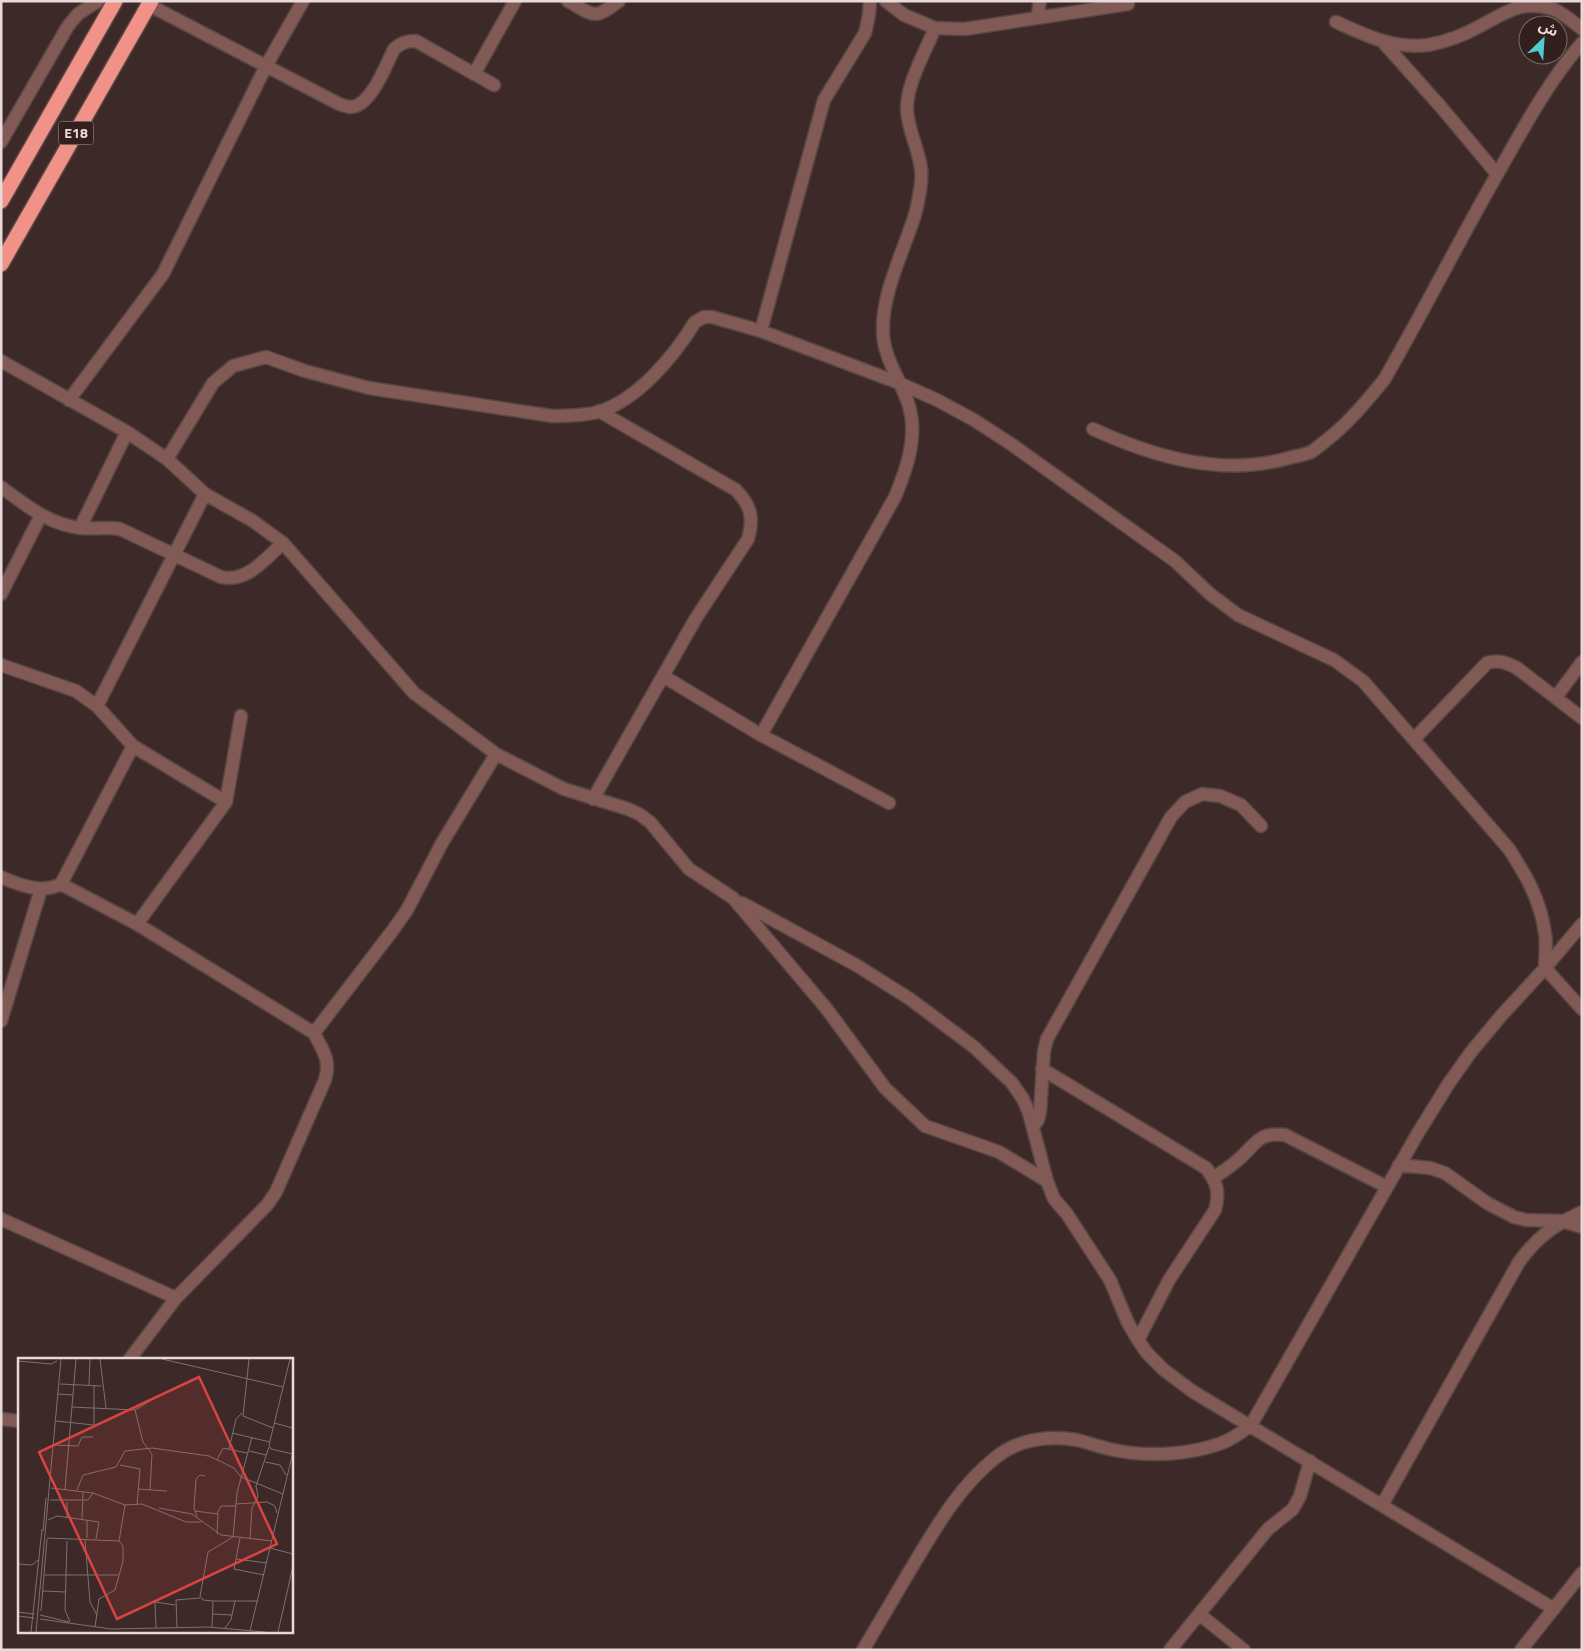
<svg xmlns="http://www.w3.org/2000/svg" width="1583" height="1651" viewBox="0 0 1583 1651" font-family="'Titillium Web','Noto Sans Arabic',sans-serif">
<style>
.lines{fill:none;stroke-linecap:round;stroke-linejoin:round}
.minor-casing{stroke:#584644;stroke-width:15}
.highway-casing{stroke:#584644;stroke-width:18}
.minor{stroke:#815a56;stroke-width:12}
.highway{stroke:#f09288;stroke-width:15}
.labels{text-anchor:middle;stroke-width:4.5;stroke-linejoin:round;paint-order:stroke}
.shield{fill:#33201e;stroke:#b1a2a1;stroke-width:1}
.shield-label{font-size:14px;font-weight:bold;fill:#e7dad9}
.inset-road{fill:none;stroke:#81706f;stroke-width:1}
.view{fill:#d94343;fill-opacity:0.15;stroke:#d94343;stroke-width:2.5}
.inset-edge{fill:none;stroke:#e7dad9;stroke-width:2.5}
</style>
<rect width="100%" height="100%" fill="#3d2a28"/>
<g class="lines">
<!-- minor casing -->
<g class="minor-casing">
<path id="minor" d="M568,1C594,16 594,20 619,1
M886,1L904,15L935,28L965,29L1128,4
M149,5L339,104C342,105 347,107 351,107C371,106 386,65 394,49C401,43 406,41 416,41L494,85
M1037,18L1040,1
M1336,22C1368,36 1392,49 1428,45C1446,42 1466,34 1482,25C1508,11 1522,0 1553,9C1563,13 1573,22 1582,29
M1383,42L1441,107L1497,174
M474,74L515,1
M1,142L68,26L78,14L98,1
M761,331L824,100L865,33L869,15L870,1
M1,361L127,432L167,459L205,494L253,521L283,543L414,693L496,754L564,789L628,809L639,814L650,822L689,869L733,898L826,1008L885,1088L925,1126L999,1152L1047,1181
M69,400L163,274L266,66L303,1
M1093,429C1154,457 1222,477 1289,458C1296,456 1304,455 1311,452C1315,450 1319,446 1323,443C1347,425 1365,403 1384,380C1426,307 1464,231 1507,157C1529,118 1552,77 1582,43
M167,459L213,383L233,366L266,357L305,371L369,388L552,416C567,416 582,416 598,412C638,400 674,356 695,322L704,317H712L761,331L899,383L937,400L974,420L1011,444L1175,561L1210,594L1238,615L1334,660L1363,681L1509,849C1527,877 1540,899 1545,933C1547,944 1545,957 1545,968L1582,1009
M1,487C26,505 49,525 81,528C94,529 107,527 120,529L221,577C247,583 265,559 283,543
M80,528L127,432
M1,594L41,515
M1,665L76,691L97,706L133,746L226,802
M663,676L761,735L889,803
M1556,697L1582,662
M97,706L205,494
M761,735L895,497C907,468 918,437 909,406C901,380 883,358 883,331C882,298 898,263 909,232C912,224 915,216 917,207C919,195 923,181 921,169C919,149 908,131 907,110C906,85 925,52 935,28
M1414,739L1487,663C1498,659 1507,663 1517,668L1582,718
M593,799L696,618L748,539C754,517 751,506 736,490L599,411
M1,877C19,885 42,894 61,884L133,746
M61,884L137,924L314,1033
M742,903L856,965L910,999L974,1047L1012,1083L1023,1099L1029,1113L1047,1181L1054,1199L1067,1214L1110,1280L1128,1323L1138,1340L1147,1353L1164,1370L1192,1391L1554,1609
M137,924L226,802L241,716
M1,1021L41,889
M1042,1069L1206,1168C1217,1182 1220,1193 1215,1210L1169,1280L1138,1340
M1033,1127L1038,1120L1040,1112L1044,1051L1047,1039L1171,817L1185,802L1202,794L1220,796L1241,805L1261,826
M1399,1165L1430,1168L1445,1173L1487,1203L1514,1217L1526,1220L1562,1221L1582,1227
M1214,1177C1223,1172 1231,1166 1239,1159C1257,1143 1258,1132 1285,1135L1387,1187
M1,1219L176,1298
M129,1360L176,1298L267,1205L276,1192L325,1080C331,1060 323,1051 314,1033L393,930L407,910L442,843L496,754
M1,1419L19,1421
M1382,1505L1519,1262C1537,1237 1554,1225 1582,1212
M1199,1614L1244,1650
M863,1650C880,1621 898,1591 915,1562C938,1524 960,1486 995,1458C1018,1439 1049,1435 1077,1440C1090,1443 1102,1448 1114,1450C1147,1457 1187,1455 1219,1444C1231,1440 1241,1433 1251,1425L1418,1133L1449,1083L1471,1052L1501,1016L1545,968L1582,924
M1170,1650L1268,1529L1293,1509L1300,1496L1310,1461
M1521,1650L1582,1573"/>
</g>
<!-- highway casing -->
<g class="highway-casing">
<path id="highway" d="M1,201L115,1
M1,264L151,1"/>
</g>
<!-- minor -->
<use href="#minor" class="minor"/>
<!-- highway -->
<use href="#highway" class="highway"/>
</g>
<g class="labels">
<!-- shield labels -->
<rect class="shield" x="58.5" y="121.5" width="35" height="23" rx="4"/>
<g class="shield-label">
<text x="76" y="138">E18</text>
</g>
</g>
<!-- overview -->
<g transform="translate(18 1358)">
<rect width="275" height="275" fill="#3d2a28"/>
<path class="inset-road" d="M82,1L88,50M144,1L265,29M231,1L225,58L255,70M272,1L251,87L253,91L275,96M0,3L33,6L39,3M42,26L83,28M71,27L72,1M40,36L55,37M54,49L117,52L135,41M117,52L125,84L134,96L132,132M38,63L76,67V27M256,65L275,70M214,75L252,84M234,79L219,135L215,179L190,194L182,238L185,242L195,243H240M36,87L60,88L64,79H75M211,91L218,61L224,55M231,93L248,97M199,102L205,90L229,95M247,104L262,107L268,117M102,107L122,111L119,147M33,130L75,135L107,147L124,146L168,164H183M47,131L58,1M120,131L149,133M59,132L65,117L98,109L107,93L134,90L191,98L216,110L223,119L265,136M32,142H70L75,135M218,146L249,144L257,148L259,155M141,150L174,156L203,177L254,183M177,153L200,156L199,176M199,156L203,148H217M179,158L176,150L178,121L182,117L187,118M49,160V144M64,161L65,134M30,162L39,158L81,164L78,181M25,173L28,140M29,180L101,183M69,180V163M222,180L216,211L246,217M232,181L234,150L240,138L238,128L251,89M67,182L72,244L79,257M49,183L47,252L52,264M252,190L275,196M218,201L249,205M0,206L14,207L20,202M26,217H100M25,233L48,234M23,253L29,181M0,254L16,256M195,256L214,257M22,257L51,264M0,258L16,260M22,261L93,271L190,269L247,274M77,269L81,241L97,232L105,203V188L101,183L107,147M159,269L158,242L182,240M194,269L195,243M138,270L137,244L157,247M207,270L213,262L217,243M232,273L275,94M13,274L24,171M18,274L43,1M260,274L275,208"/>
<path class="view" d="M181,19L259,186L99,261L21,94Z"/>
<rect width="275" height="275" class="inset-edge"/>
</g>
<!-- border -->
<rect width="1583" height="1651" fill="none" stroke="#e7dad9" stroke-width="5"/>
<!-- north arrow -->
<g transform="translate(1543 40) rotate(25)"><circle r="24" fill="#33201e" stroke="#7b6a69"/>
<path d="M0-4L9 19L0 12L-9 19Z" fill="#51ccd2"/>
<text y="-8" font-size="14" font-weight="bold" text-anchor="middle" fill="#e7dad9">ش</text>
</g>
</svg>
